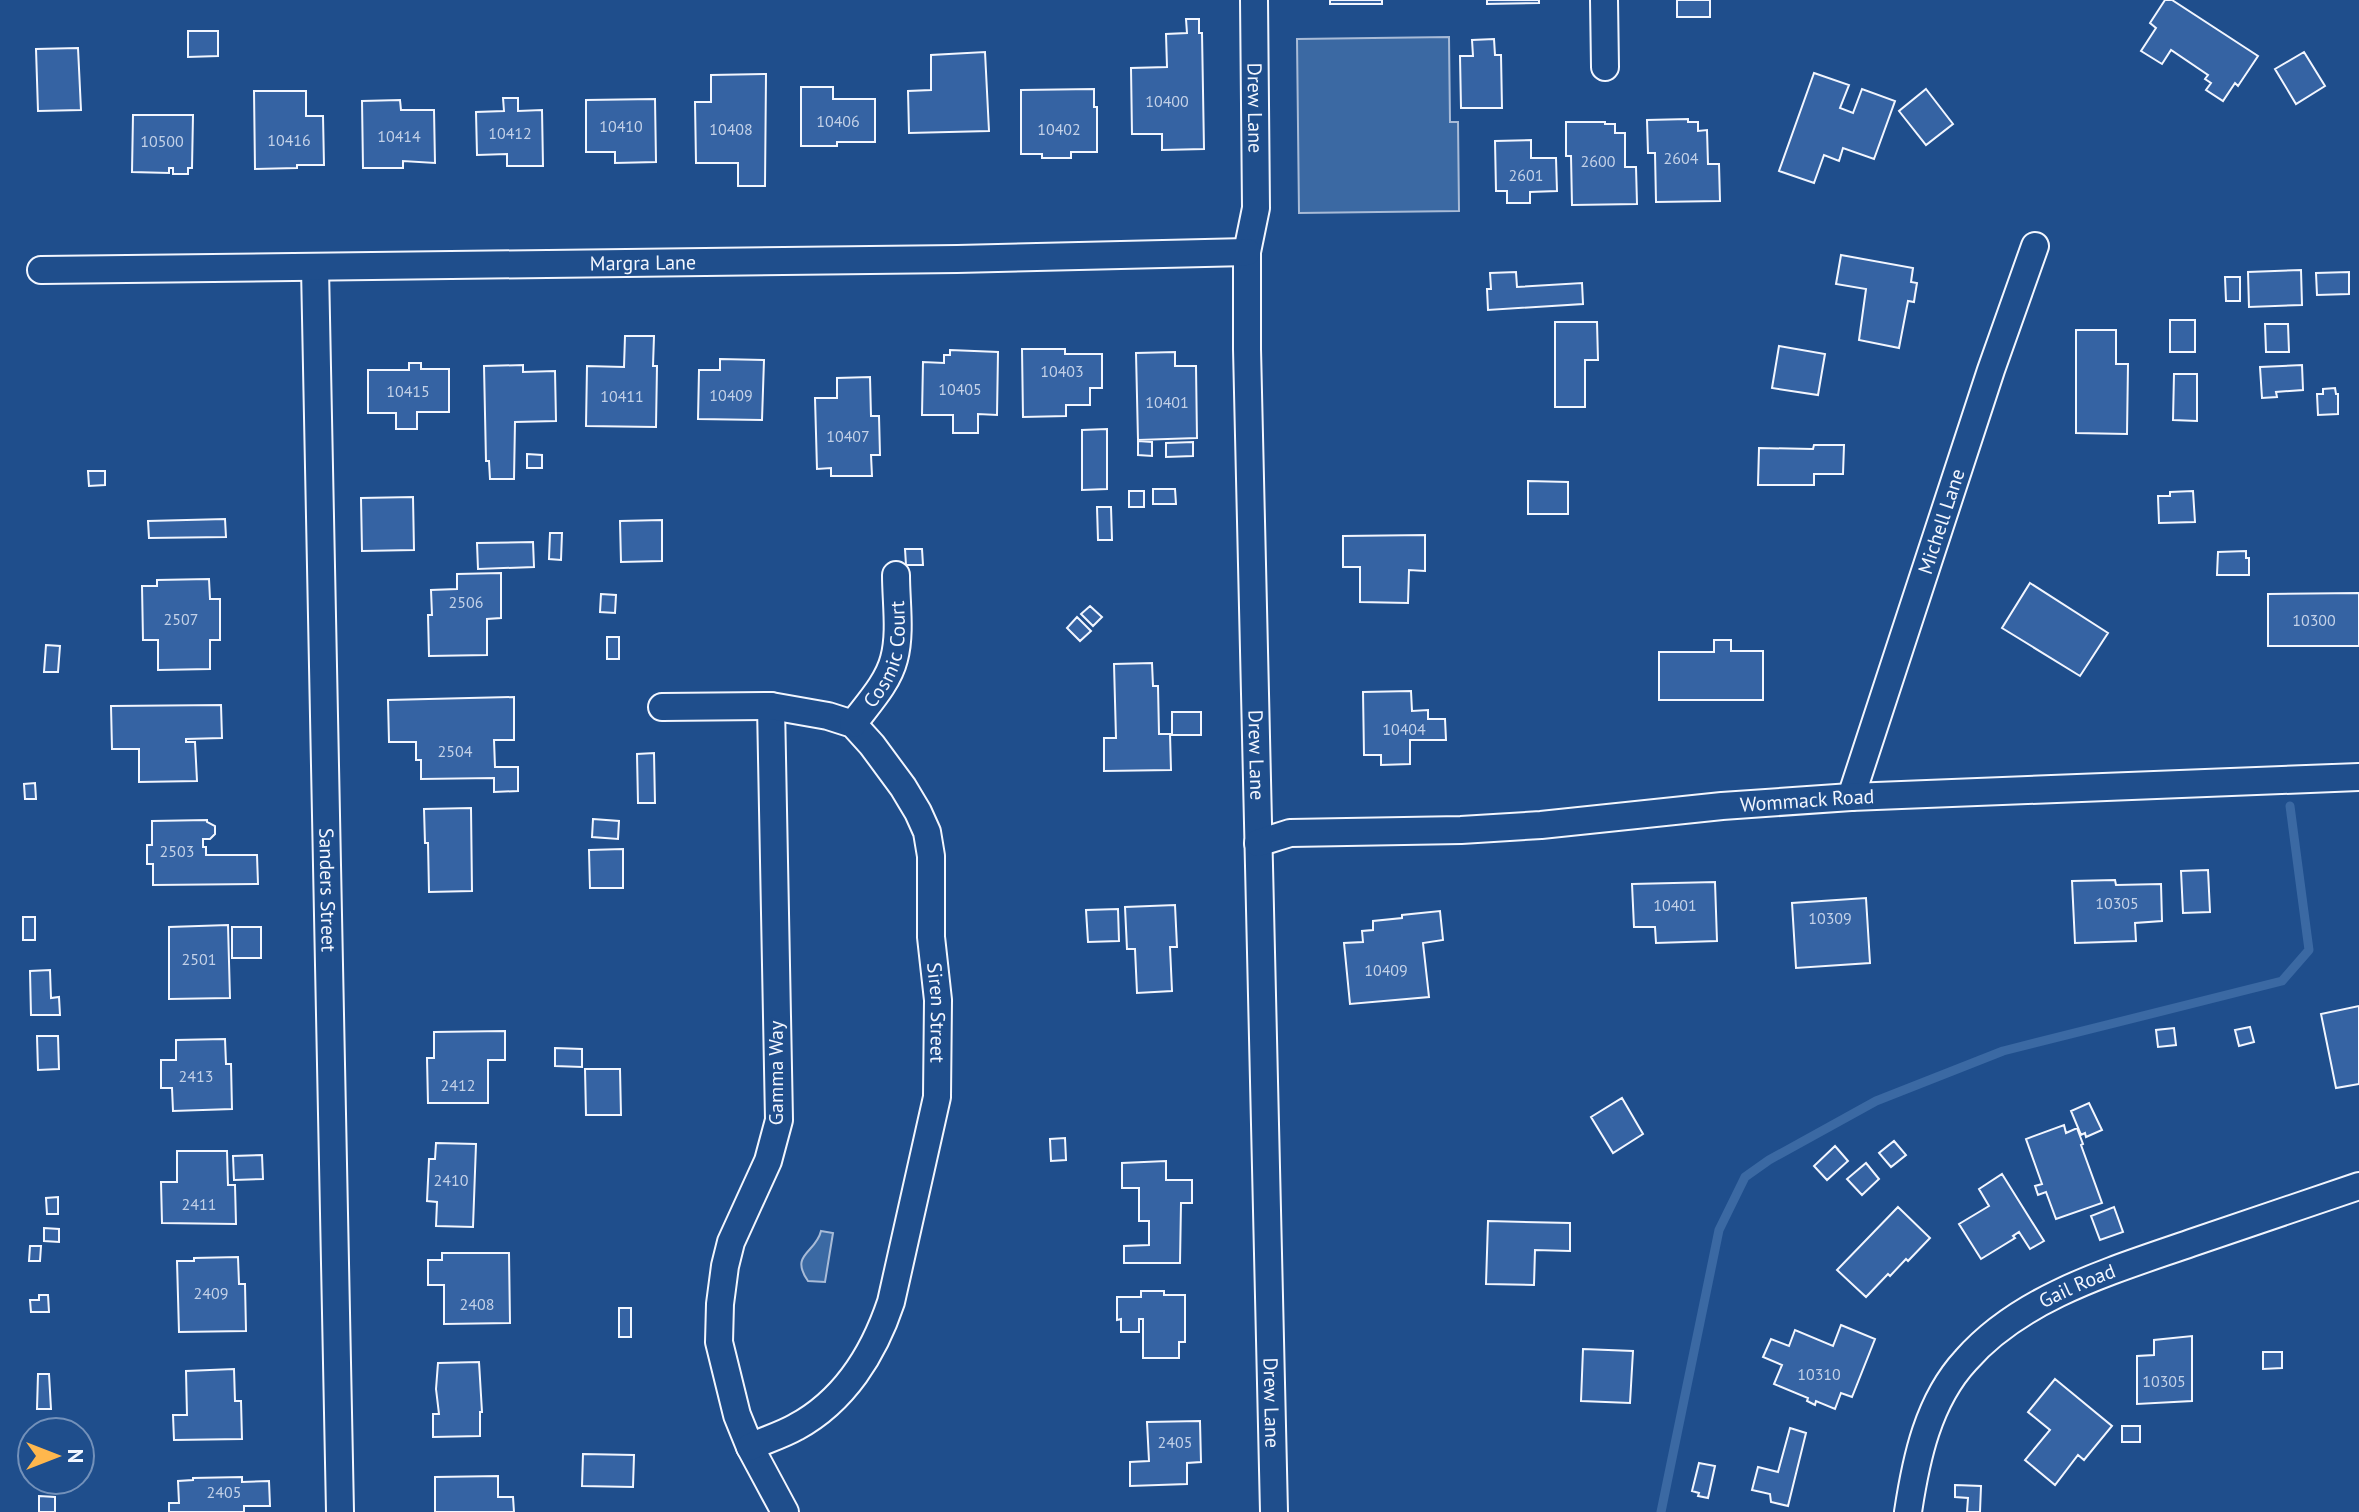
<svg xmlns="http://www.w3.org/2000/svg" width="2359" height="1512" viewBox="0 0 2359 1512" font-family="'PT Sans',sans-serif">
<style>
.water{fill:#3b69a3;stroke:#a8bbd7;stroke-width:2}
.lines{fill:none;stroke-linecap:round;stroke-linejoin:round}
.stream{stroke:#3b69a3;stroke-width:9}
.building{fill:#3563a3;stroke:#f2f6ff;stroke-width:2}
.minor-casing{stroke:#f2f6ff;stroke-width:30}
.minor{stroke:#1f4e8c;stroke-width:26}
.labels{text-anchor:middle;stroke-width:6;stroke-linejoin:round;paint-order:stroke}
.number-label{font-size:16px;fill:#c3d1e8}
.street-label{font-size:20px;fill:#f2f6ff;stroke:#1f4e8c}
</style>
<rect width="100%" height="100%" fill="#1f4e8c"/>
<!-- water -->
<path class="water" d="M1449,37L1450,122H1458L1459,211L1299,213L1297,39Z
M821,1231L833,1233L825,1282L808,1281C789,1254 816,1253 821,1231Z"/>
<g class="lines">
<!-- stream -->
<path class="stream" d="M1661,1512L1719,1230L1745,1177L1769,1160L1876,1101L2003,1051L2282,981L2309,950L2290,806"/>
</g>
<!-- building -->
<path class="building" d="M1330,0H1382V4H1330Z
M1487,0H1539V3L1487,4Z
M1677,0H1710V17H1677Z
M2165,0H2172L2258,56L2238,86L2235,83L2223,101L2206,90L2211,83L2205,79L2208,75L2171,50L2162,64L2141,51L2156,28L2150,23Z
M1186,19H1199V33H1202L1204,149L1162,150V134H1132L1131,68L1167,67L1166,34L1187,33Z
M188,31H218V56L188,57Z
M1494,39L1495,55H1501L1502,108H1461L1460,56H1473L1472,40Z
M78,48L81,110L38,111L36,49Z
M985,52L989,131L909,133L908,91L931,90V55Z
M2304,52L2325,86L2296,104L2275,69Z
M1814,73L1849,85L1840,108L1853,113L1862,89L1895,101L1874,159L1843,148L1839,161L1824,155L1814,183L1779,171Z
M766,74L765,186H738V163H696L695,102H711V75Z
M801,87H833V99H875V142H837V146H801Z
M1094,89V107H1097V152H1071V158H1042V154H1021V90Z
M1926,89L1953,124L1926,145L1899,111Z
M254,91H306V116H323L324,165H297V168L255,169Z
M503,98H518V111L542,110L543,166H507V154L477,155L476,112L504,111Z
M655,99L656,162L615,163V152H586V100Z
M400,100L401,110H434L435,163L403,161V168H363L362,101Z
M133,115H193L192,168H188V174H173V168H169V173L132,172Z
M1688,119V122H1698V131L1707,130L1708,164H1719L1720,201L1656,202L1655,153H1648L1647,120Z
M1566,122H1605V124H1615V133H1625V167H1636L1637,204L1572,205L1571,156H1566Z
M1531,140V158H1556L1557,191L1530,192V203H1507V191H1496L1495,141Z
M1841,255L1913,268L1911,282L1917,283L1915,295L1914,302L1908,301L1899,348L1859,340L1866,289L1836,284Z
M2301,270L2302,305L2249,307L2248,272Z
M1516,272L1517,287L1582,283L1583,304L1488,310L1487,289H1491L1490,273Z
M2349,272V294L2317,295L2316,273Z
M2225,277H2240V301H2226Z
M2170,320H2195V352H2170Z
M1555,322H1597L1598,360H1585V407H1555Z
M2265,324H2288L2289,352H2266Z
M2076,330H2116V364H2128L2127,434L2076,433Z
M625,336H654L653,366H657L656,427L586,426L587,366L624,367Z
M1779,346L1825,354L1818,395L1772,388Z
M1022,349H1065V354H1102V388H1090V405H1066V416L1023,417Z
M950,350L998,352L997,415L978,414V433H953V415H922L923,362L944,363V355H950Z
M1175,352V366H1196L1197,438L1138,440L1136,353Z
M720,359L764,360L762,420L698,419L699,370H720Z
M409,363H421V369H449V412H417V429H396V413H368V370H409Z
M523,365V372L555,371L556,421L515,422L514,479H490L489,461H486L484,366Z
M2302,365L2303,390L2276,392L2277,397L2262,398L2260,367Z
M2174,374H2197V421L2173,420Z
M870,377L871,416H879L880,455H871L872,476H831V468L817,469L815,398H837V378Z
M2335,388L2336,394H2338V414L2318,415L2317,394H2323V389Z
M1107,429V489L1082,490V430Z
M1138,441L1152,442V456L1138,455Z
M1193,442V456L1166,457V443Z
M1814,445H1844L1843,474H1814V485H1758L1759,448L1813,449Z
M527,454L542,455V468H527Z
M88,471H105V485L89,486Z
M1528,481L1568,482V514H1528Z
M1153,489H1175L1176,504H1153Z
M1129,491H1144V507H1129Z
M2193,491L2195,522L2159,523L2158,496H2170V492Z
M413,497L414,550L362,551L361,498Z
M1097,507H1111L1112,540H1098Z
M225,519L226,537L149,538L148,521Z
M662,520V561L621,562L620,521Z
M550,533H562L561,560L549,559Z
M1425,535V571L1409,570L1408,603L1360,602V567H1343V536Z
M533,542L534,567L478,569L477,543Z
M905,549H922L923,565H906Z
M2246,551V558H2249V575H2217L2218,552Z
M501,573V618L487,619V655L429,656L428,615H432L431,590L457,589V574Z
M209,579L210,599H220V640H210V669L158,670V640H143L142,586H157V580Z
M2030,583L2108,633L2080,676L2002,628Z
M2359,593V646H2268V594Z
M601,594L616,595L615,613L600,612Z
M1090,606L1102,617L1093,626L1081,614Z
M1077,617L1091,631L1080,641L1067,628Z
M607,637H619V659H607Z
M1714,640H1731V651H1763V700H1659V652H1714Z
M46,645L60,646L58,672H44Z
M1152,663L1153,686H1158L1159,734H1170L1171,770L1104,771V738H1116L1114,664Z
M1411,691L1412,711L1428,710V719H1445L1446,740H1410V764L1381,765V755H1364L1363,692Z
M514,697V740H494L495,767H518V791L494,792V778L421,779V760H416V742H389L388,700Z
M221,705L222,738L186,739V742H195L197,781L139,782V749H112L111,706Z
M1172,712H1201V735H1172Z
M654,753L655,803H638L637,754Z
M35,783L36,799H25L24,784Z
M471,808L472,891L429,892L428,843H425L424,809Z
M593,819L619,821L618,839L592,837Z
M207,820V822L215,826V834L210,839H203V847H206V855H257L258,884L153,885V864H147V845H152V821Z
M623,849V888H590L589,850Z
M2208,870L2210,912L2183,913L2181,871Z
M2115,880L2116,885L2161,884L2162,921L2135,923L2136,941L2075,943L2072,881Z
M1715,882L1717,941L1656,943L1655,927H1634L1632,884Z
M1866,898L1870,963L1796,968L1792,903Z
M1175,905L1177,947H1170L1172,991L1137,993L1135,949H1127L1125,907Z
M1118,909L1119,941L1088,942L1086,910Z
M1440,911L1443,940L1423,943L1429,997L1350,1004L1344,943L1363,942L1362,931L1373,930V921L1402,918V915Z
M23,917H35V940H23Z
M228,925L230,998L169,999V927Z
M232,927H261V958H232Z
M50,970L51,998L59,997L60,1015H31L30,971Z
M2359,1006V1084L2336,1088L2321,1014Z
M2250,1027L2254,1042L2239,1046L2235,1030Z
M2174,1028L2176,1045L2158,1047L2156,1030Z
M505,1031V1060H488V1103H428L427,1058H434V1032Z
M37,1036H58L59,1069L38,1070Z
M225,1039L226,1064H231L232,1109L173,1111L172,1088H161V1060H176V1040Z
M555,1048L582,1049V1067L555,1066Z
M585,1069H620L621,1115H586Z
M1622,1098L1643,1134L1613,1153L1591,1117Z
M2089,1103L2102,1130L2086,1137L2085,1133L2081,1135L2071,1111Z
M2064,1125L2066,1133L2077,1128L2083,1144L2081,1145L2102,1203L2056,1219L2046,1192L2038,1195L2035,1186L2042,1184L2026,1139Z
M1065,1138L1066,1160L1051,1161L1050,1139Z
M1894,1141L1906,1155L1891,1167L1879,1153Z
M436,1143L476,1144L473,1227L436,1226L437,1202L427,1201L429,1159H435Z
M1835,1146L1848,1161L1827,1180L1814,1166Z
M177,1151H227L228,1185H235L236,1224L162,1223L161,1182H177Z
M262,1155L263,1179L234,1180L233,1156Z
M1166,1161V1180H1192V1203H1181L1180,1263H1124V1246L1149,1245V1221H1139V1188H1122V1163Z
M1866,1163L1879,1179L1862,1195L1847,1179Z
M2002,1174L2044,1241L2030,1249L2019,1232L2013,1236L2015,1238L1981,1259L1959,1224L1989,1206L1979,1189Z
M58,1197V1214H47L46,1198Z
M1898,1207L1930,1238L1908,1261L1906,1259L1890,1276L1888,1274L1866,1297L1837,1270Z
M2114,1207L2123,1232L2100,1240L2091,1216Z
M1488,1221L1570,1223V1251L1535,1250L1534,1285L1486,1284Z
M44,1228L59,1229V1242L44,1241Z
M30,1246H41L40,1261H29Z
M442,1253H509L510,1323L444,1324V1285H428V1260H442Z
M238,1257L239,1284H245L246,1331L179,1332L177,1261H194V1258Z
M1141,1291H1164V1295H1185V1342H1179V1358H1143V1319H1139V1332H1121V1319L1117,1320V1297H1141Z
M39,1295H48L49,1312H31L30,1300H39Z
M619,1308H631V1337H619Z
M1841,1325L1875,1339L1852,1397L1841,1393L1835,1409L1816,1401L1815,1405L1807,1401L1808,1398L1774,1384L1782,1365L1763,1357L1771,1339L1789,1346L1795,1330L1833,1346Z
M2192,1336V1401L2137,1404V1356L2154,1355V1340Z
M1583,1349L1633,1351L1630,1403L1581,1401Z
M2263,1352H2282V1368L2263,1369Z
M479,1362L482,1412H480V1436L433,1437V1414H439L436,1389L438,1363Z
M234,1369L235,1401H241L242,1439L174,1440L173,1415H187L186,1371Z
M38,1374H49L51,1409H37Z
M2055,1379L2112,1426L2084,1460L2078,1455L2055,1485L2025,1460L2050,1430L2028,1412Z
M1200,1421L1201,1462L1187,1463V1484L1130,1486V1462L1149,1461L1147,1422Z
M2122,1426H2140V1442H2122Z
M1790,1428L1806,1433L1788,1506L1771,1502L1770,1494L1752,1490L1758,1467L1778,1472Z
M583,1454L634,1455L633,1487L582,1486Z
M1699,1463L1715,1466L1708,1498L1698,1496L1699,1493L1692,1491Z
M498,1476V1497H513L514,1512H435V1477Z
M242,1477V1482L269,1481L270,1506H244V1512H169V1503H179L178,1481L193,1480V1478Z
M1955,1485L1981,1486L1980,1512H1967L1968,1498L1955,1497Z
M39,1496L55,1497V1512H39Z"/>
<g class="lines">
<!-- minor casing -->
<g class="minor-casing">
<g id="minor">
<path id="s1" d="M1254,0L1256,208L1247,252V349L1274,1512"/>
<path d="M1604,0L1605,67"/>
<path id="s2" d="M315,268L340,1512"/>
<path id="s3" d="M41,270L957,259L1247,252"/>
<path d="M771,706L779,1120L768,1161L731,1242L725,1266L720,1304L719,1342L737,1415L750,1447L785,1512"/>
<path id="s4" d="M662,707L771,706L828,716L853,724L872,745L903,787L918,812L927,832L931,856V937L938,1000L937,1097L891,1302C874,1353 844,1401 796,1427C782,1435 765,1440 750,1447"/>
<path id="s5" d="M853,724C867,705 888,683 894,659C901,633 896,602 896,575"/>
<path id="s6" d="M1851,797L1991,370L2035,246"/>
<path id="s7" d="M1258,843L1290,833L1461,830L1541,825L1722,806L1851,797L2359,777"/>
<path id="s8" d="M1908,1512C1916,1459 1928,1401 1966,1360C2022,1296 2114,1270 2191,1243C2247,1224 2303,1205 2359,1186"/>
</g>
</g>
<!-- minor -->
<use href="#minor" class="minor"/>
</g>
<g class="labels">
<!-- number labels -->
<g class="number-label">
<text x="1167" y="107">10400</text>
<text x="838" y="127">10406</text>
<text x="621" y="132">10410</text>
<text x="731" y="135">10408</text>
<text x="1059" y="135">10402</text>
<text x="510" y="139">10412</text>
<text x="399" y="142">10414</text>
<text x="289" y="146">10416</text>
<text x="162" y="147">10500</text>
<text x="1681" y="164">2604</text>
<text x="1598" y="167">2600</text>
<text x="1526" y="181">2601</text>
<text x="1062" y="377">10403</text>
<text x="960" y="395">10405</text>
<text x="408" y="397">10415</text>
<text x="731" y="401">10409</text>
<text x="622" y="402">10411</text>
<text x="1167" y="408">10401</text>
<text x="848" y="442">10407</text>
<text x="466" y="608">2506</text>
<text x="181" y="625">2507</text>
<text x="2314" y="626">10300</text>
<text x="1404" y="735">10404</text>
<text x="455" y="757">2504</text>
<text x="177" y="857">2503</text>
<text x="2117" y="909">10305</text>
<text x="1675" y="911">10401</text>
<text x="1830" y="924">10309</text>
<text x="199" y="965">2501</text>
<text x="1386" y="976">10409</text>
<text x="196" y="1082">2413</text>
<text x="458" y="1091">2412</text>
<text x="451" y="1186">2410</text>
<text x="199" y="1210">2411</text>
<text x="211" y="1299">2409</text>
<text x="477" y="1310">2408</text>
<text x="1819" y="1380">10310</text>
<text x="2164" y="1387">10305</text>
<text x="1175" y="1448">2405</text>
<text x="224" y="1498">2405</text>
</g>
<!-- street labels -->
<g class="street-label">
<text dy="7" stroke="none"><textPath href="#s1" startOffset="108">Drew Lane</textPath></text>
<text dy="7" stroke="none"><textPath href="#s3" startOffset="602">Margra Lane</textPath></text>
<text dy="7" stroke="none"><textPath href="#s6" startOffset="290">Michell Lane</textPath></text>
<text dy="7" stroke="none"><textPath href="#s5" startOffset="80">Cosmic Court</textPath></text>
<text dy="7" stroke="none"><textPath href="#s1" startOffset="756">Drew Lane</textPath></text>
<text dy="7" stroke="none"><textPath href="#s7" startOffset="552">Wommack Road</textPath></text>
<text dy="7" stroke="none"><textPath href="#s2" startOffset="622">Sanders Street</textPath></text>
<text dy="7" stroke="none"><textPath href="#s4" startOffset="506">Siren Street</textPath></text>
<text transform="translate(776 1073) rotate(-90)" y="7">Gamma Way</text>
<text dy="7" stroke="none"><textPath href="#s8" startOffset="300">Gail Road</textPath></text>
<text dy="7" stroke="none"><textPath href="#s1" startOffset="1404">Drew Lane</textPath></text>
</g>
</g>
<!-- north arrow -->
<g transform="translate(56 1456) rotate(90)"><circle r="38" fill="#1f4e8c" stroke="#7391ba" stroke-width="2"/>
<path d="M0-6L14 30L0 20L-14 30Z" fill="#ffb74d"/>
<text y="-12" font-size="22" font-weight="bold" text-anchor="middle" fill="#f2f6ff">N</text>
</g>
</svg>
